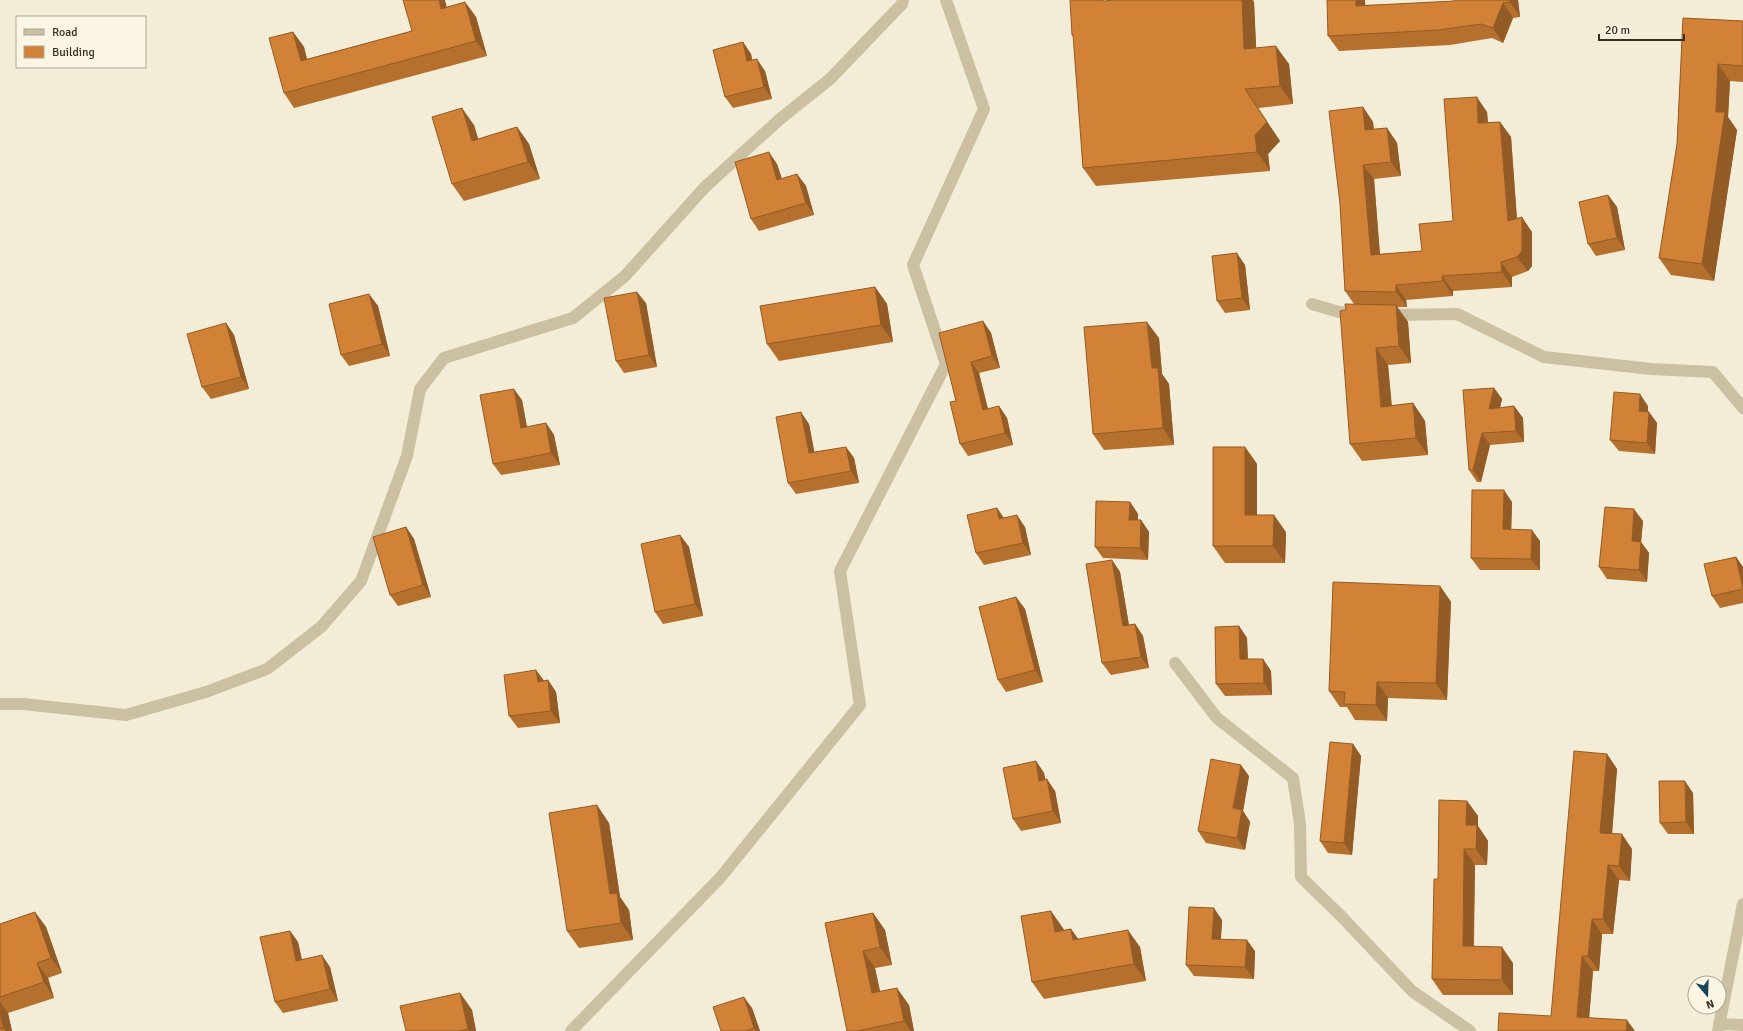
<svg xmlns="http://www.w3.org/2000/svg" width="1743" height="1031" viewBox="0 0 1743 1031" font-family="Signika,sans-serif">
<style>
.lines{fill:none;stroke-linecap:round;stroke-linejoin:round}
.minor{stroke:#ccc0a2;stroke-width:12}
.wall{fill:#b5702e}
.shaded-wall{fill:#935b26}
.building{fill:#d28236;stroke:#935b26}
</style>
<rect width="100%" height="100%" fill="#f3edd7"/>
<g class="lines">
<!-- minor -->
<path class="minor" d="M1312,304L1339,312L1355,313
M1388,315L1457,314L1544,357L1651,369L1713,372L1743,408
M1175,663L1217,718L1293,778L1300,824L1301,877L1342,917L1412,991L1470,1031
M0,704H23L126,715L206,692L267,669L321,627L361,581L407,456L420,389L444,358L573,318L625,276L705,187L780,119L830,79L902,4L903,0
M1719,1024L1743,1025
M571,1031L720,878L860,705L840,571L946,364L913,265L984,109L946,0
M1718,1031L1743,904"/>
</g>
<!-- wall -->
<path class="wall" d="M1365,0V5L1518,0L1520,17L1513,18L1503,43L1492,38L1450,45L1339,51L1328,36Z
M465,2L476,17L487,56L294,108L284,93L293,32L304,47L307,59L412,31L447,7Z
M1254,2L1256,48L1289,64L1293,104L1258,108L1280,141L1268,154L1270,171L1096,186L1083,168L1074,38L1072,35Z
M1683,18L1743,21V82L1730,81L1728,117L1737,130L1714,281L1671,275L1659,258L1677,144Z
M743,42L751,54L752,60L765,71L772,99L733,108L725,97Z
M1363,107L1373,122L1374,129L1387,128L1397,143L1401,176L1374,179L1380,254L1422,251L1453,221L1487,112L1488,123L1500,122L1511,137L1517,218L1532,232V266L1528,271L1512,277V287L1453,291V296L1406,300L1407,307H1397L1408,322L1411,363L1388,365L1392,406L1413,403L1425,421L1428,455L1362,461L1350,444L1346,310L1354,304L1345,291L1340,204Z
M474,125L478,139L517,127L529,144L540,179L464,201L452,184Z
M777,164L782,179L797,174L806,186L814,215L759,231L751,219Z
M1608,195L1617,207L1625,250L1596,256L1588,244Z
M1245,265L1250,310L1225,313L1217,301Z
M875,287L887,304L893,342L779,361L767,344Z
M369,294L378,306L390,356L349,366L341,355Z
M646,303L657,367L624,373L616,361Z
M983,321L991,333L1000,368L979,373L988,409L999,406L1007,418L1013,445L968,456L960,444L956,401Z
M226,323L234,335L249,389L211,399L202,387Z
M1159,338L1162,374L1169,384L1174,445L1104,450L1093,434Z
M1494,388L1502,399L1500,408L1514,406L1523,418L1524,442L1490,445L1481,482H1477L1469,470Z
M522,400L527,427L546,423L554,435L560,465L501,475L493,464Z
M1648,406V412H1649L1657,423L1655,454L1619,451L1610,440Z
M809,424L814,452L846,447L854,458L859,483L796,494L788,483Z
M1245,447L1257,464V515L1286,532L1285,563H1225L1213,546Z
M1130,502L1138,514V520H1141L1149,532L1148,560L1103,558L1095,547Z
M1512,502L1511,529L1540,541V570H1480L1471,558Z
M997,508L1004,518L1025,527L1031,555L984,565L976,553Z
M1643,521L1641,542L1649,553L1647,582L1607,579L1599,567Z
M406,527L414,539L431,597L398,606L390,595Z
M680,535L689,547L703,616L663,624L655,612Z
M1736,557L1743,567V603L1720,608L1712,596Z
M1112,560L1120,572L1129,625L1135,624L1143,636L1149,668L1111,675L1102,663Z
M1440,586L1451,602L1447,700L1388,698L1387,721L1355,720L1347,707H1340L1329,691Z
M1016,597L1025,609L1043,682L1006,692L998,680Z
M1239,626L1247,638L1248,659H1263L1271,671L1272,695L1225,696L1216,684Z
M536,670L544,681L548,680L556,692L560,723L518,728L509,716Z
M1353,744L1361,756L1352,855L1328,853L1320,841Z
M1607,754L1617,769L1612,833L1632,849L1630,881L1619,880L1613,934H1602L1599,971H1593L1589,1018L1551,1016Z
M1036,761L1044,773L1045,780L1055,791L1061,823L1021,831L1013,819Z
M1249,776L1243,811L1250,822L1245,850L1206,843L1198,831Z
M1693,793L1694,834H1668L1660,823Z
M1467,801L1478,816V826L1488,841L1487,865H1475L1474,946L1513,963V995H1443L1432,979L1438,879Z
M609,823L620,897L629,910L633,940L579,948L567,931Z
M35,912L46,927L62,973L48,978L54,998L8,1013L12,1031H0V924Z
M873,913L885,930L892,965L875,968L880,991L909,1005L914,1031H847L825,923Z
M1222,920L1221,939L1255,951L1254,979L1194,976L1186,965Z
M1063,928L1064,930L1071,929L1078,939L1140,947L1146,981L1044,999L1032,982Z
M290,931L298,942L302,959L330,967L338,1001L283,1013L275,1002Z
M460,993L472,1010L476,1031H406Z
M752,1008L760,1031H721Z"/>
<!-- shaded-wall -->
<path class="shaded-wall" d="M439,0H445L451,24L441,9Z
M1242,0H1253L1254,2L1257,67L1244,49Z
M1356,0H1365L1366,21L1356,6Z
M1510,0H1518L1520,17L1510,2Z
M465,2L476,17L487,56L476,41Z
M1503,3L1513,18L1503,43L1493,28Z
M293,32L304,47L311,76L301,61Z
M743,42L751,54L755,73L747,61Z
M1276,46L1289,64L1293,104L1280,86Z
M757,59L765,71L772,99L764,87Z
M1718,64L1730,81L1728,117L1737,130L1714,281L1702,264L1716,112Z
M1245,89L1258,108L1280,141L1268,154L1270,171L1257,152Z
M1477,97L1487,112L1489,138L1478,123Z
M1363,107L1373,122L1375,145L1365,130Z
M462,108L474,125L484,158L472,141Z
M1500,122L1511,137L1518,236L1508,221Z
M517,127L529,144L540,179L528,162Z
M1387,128L1397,143L1401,176L1391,162Z
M769,152L777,164L786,192L777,180Z
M1363,165L1374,179L1381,269L1371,255Z
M797,174L806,186L814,215L806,203Z
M1608,195L1617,207L1625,250L1617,238Z
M1522,217L1532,232V266L1528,271L1517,257Z
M1237,253L1245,265L1250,310L1242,298Z
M1501,262L1512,277V287L1502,272Z
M1442,276L1453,291V296L1443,281Z
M1396,285L1406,300L1407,307L1396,292Z
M875,287L887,304L893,342L881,325Z
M637,292L646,303L657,367L649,355Z
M369,294L378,306L390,356L382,344Z
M1396,305L1408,322L1411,363L1399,346Z
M983,321L991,333L1000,368L992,356Z
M1147,322L1159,338L1162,374L1169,384L1174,445L1163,428L1152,368Z
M226,323L234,335L249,389L241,377Z
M1376,348L1388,365L1393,424L1381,407Z
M971,362L979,373L991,422L983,410Z
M1494,388L1502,399L1497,420L1489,409Z
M514,389L522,400L529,439L521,428Z
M1640,394L1648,406L1647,422L1639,411Z
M1413,403L1425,421L1428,455L1416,438Z
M999,406L1007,418L1013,445L1005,433Z
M1514,406L1523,418L1524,442L1516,431Z
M801,412L809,424L817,465L809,453Z
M1649,412L1657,423L1655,454L1647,443Z
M546,423L554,435L560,465L551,453Z
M1482,433L1490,445L1481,482L1473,470Z
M846,447L854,458L859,483L851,471Z
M1245,447L1257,464V532L1245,515Z
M1504,490L1512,502L1511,541L1503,529Z
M1130,502L1138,514V532L1129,520Z
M997,508L1005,520L999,519Z
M1634,509L1643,521L1640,553L1632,541Z
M1017,515L1025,527L1031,555L1023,543Z
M1274,515L1286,532L1285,563L1273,546Z
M1141,520L1149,532L1148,560L1140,548Z
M406,527L414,539L431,597L423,585Z
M1532,530L1540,541V570L1531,559Z
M680,535L689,547L703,616L695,604Z
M1641,542L1649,553L1647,582L1639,570Z
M1736,557L1743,567V587Z
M1112,560L1120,572L1131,638L1123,626Z
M1440,586L1451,602L1447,700L1436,683Z
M1016,597L1025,609L1043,682L1035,670Z
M1135,624L1143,636L1149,668L1141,657Z
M1239,626L1247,638L1248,671L1240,659Z
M1263,659L1271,671L1272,695L1264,683Z
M536,670L545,682H538Z
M548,680L556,692L560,723L551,711Z
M1377,682L1388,698L1387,721L1376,705Z
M1353,744L1361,756L1352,855L1344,843Z
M1607,754L1617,769L1611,848L1600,833Z
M1036,761L1044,773L1048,793L1039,781Z
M1241,765L1249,776L1243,811L1250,822L1245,850L1237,838L1233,808Z
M1047,779L1055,791L1061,823L1053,811Z
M1685,781L1693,793L1694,834L1686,822Z
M1467,801L1478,816V826L1488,841L1487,865L1476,849L1466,825Z
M597,805L609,823L620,897L629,910L633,940L621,923L610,894Z
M1622,834L1632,849L1630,881L1619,866Z
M1464,849L1475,865L1473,962L1463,946Z
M1608,865L1619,880L1613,934L1603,919Z
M1214,908L1222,920L1220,951L1212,939Z
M1051,911L1063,928L1067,949L1055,932Z
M35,912L46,927L62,973L51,958Z
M873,913L885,930L892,965L880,947Z
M1592,919L1602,934L1599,971L1588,956Z
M1071,929L1083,946L1073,940Z
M1128,930L1140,947L1146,981L1134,964Z
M290,931L298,942L304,972L296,961Z
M1247,940L1255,951L1254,979L1245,967Z
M1502,947L1513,963V995L1502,980Z
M863,951L875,968L884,1010L872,993Z
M322,955L330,967L338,1001L330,989Z
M1582,956L1593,971L1588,1031L1577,1017Z
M37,963L48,978L54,998L44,982Z
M897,988L909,1005L914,1031H911L904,1021Z
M460,993L472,1010L476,1031H469L468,1029Z
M744,997L752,1008L760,1031H756L754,1028Z
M0,1002L8,1013L12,1031H6L3,1027L0,1011Z
M1627,1020L1635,1031H1626Z"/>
<!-- building -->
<path class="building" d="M403,0H439L441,9L465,2L476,41L284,93L269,38L293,32L301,61L412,31Z
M1070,0H1103L1104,1L1113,0H1242L1244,49L1276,46L1280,86L1245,89L1267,122L1255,135L1257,152L1083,168L1073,35H1072Z
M1327,0H1356V6L1454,1V0H1510V2L1503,3L1493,28L1481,24L1439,30L1328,36Z
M1683,18L1743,21V66L1718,64L1716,112H1725L1702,264L1659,258L1677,144Z
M743,42L747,61L757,59L764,87L725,97L713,50Z
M1477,97L1478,123L1500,122L1508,221L1522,217V251L1517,257L1501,262L1502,272L1442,276L1443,281L1396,285V292L1345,291L1340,204L1329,111L1363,107L1365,130L1387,128L1391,162L1363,165L1371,255L1422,251L1419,224L1453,221L1444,99Z
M462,108L472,141L517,127L528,162L452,184L432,117Z
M769,152L777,180L797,174L806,203L751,219L735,162Z
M1608,195L1617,238L1588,244L1579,202Z
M1237,253L1242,298L1217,301L1212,256Z
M875,287L881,325L767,344L760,306Z
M637,292L649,355L616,361L604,298Z
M369,294L382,344L341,355L329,304Z
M1345,304L1396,305L1399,346L1376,348L1381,407L1413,403L1416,438L1350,444L1340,311L1346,310Z
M983,321L992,356L971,362L983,410L999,406L1005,433L960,444L950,402L956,401L939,333Z
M1147,322L1152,368H1158L1163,428L1093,434L1084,327Z
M226,323L241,377L202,387L187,334Z
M1494,388L1489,409L1514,406L1516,431L1482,433L1473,470H1469L1463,390Z
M514,389L521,428L546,423L551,453L493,464L480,395Z
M1614,392L1640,394L1639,411L1649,412L1647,443L1610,440Z
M801,412L809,453L846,447L851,471L788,483L776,417Z
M1213,447H1245V515H1274L1273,546H1213Z
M1472,490H1504L1503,529L1532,530L1531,559L1471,558Z
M1096,501L1130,502L1129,520H1141L1140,548L1095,547Z
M1605,507L1634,509L1632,541L1641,542L1639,570L1599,567Z
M997,508L999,519L1017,515L1023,543L976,553L967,515Z
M406,527L423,585L390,595L373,537Z
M680,535L695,604L655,612L641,544Z
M1736,557L1743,589L1712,596L1704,564Z
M1112,560L1123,626L1135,624L1141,657L1102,663L1086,564Z
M1333,582L1440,586L1436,683L1377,682L1376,705L1344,704L1345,692L1329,691Z
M1016,597L1035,670L998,680L979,607Z
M1239,626L1240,659H1263L1264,683L1216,684L1215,627Z
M536,670L538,682L548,680L551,711L509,716L504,675Z
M1330,742L1353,744L1344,843L1320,841Z
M1574,751L1607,754L1600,833L1622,834L1619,866L1608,865L1603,919H1592L1588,956H1582L1577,1017L1627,1020L1626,1031H1498L1499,1013L1551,1016Z
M1211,759L1241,765L1233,808L1242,810L1237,838L1198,831Z
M1036,761L1039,781L1047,779L1053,811L1013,819L1003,768Z
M1659,781H1685L1686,822L1660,823Z
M1439,800L1467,801L1466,825H1477L1476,849H1464L1463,946L1502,947V980L1432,979L1434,879H1438Z
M597,805L610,894L617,893L621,923L567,931L549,813Z
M1189,907L1214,908L1212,939L1247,940L1245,967L1186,965Z
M1051,911L1055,932L1071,929L1073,940L1128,930L1134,964L1032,982L1021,916Z
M35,912L51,958L37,963L44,982L0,997V924Z
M873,913L880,947L863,951L872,993L897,988L904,1021L857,1031H847L825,923Z
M290,931L296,961L322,955L330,989L275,1002L260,937Z
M460,993L468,1029L459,1031H406L400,1006Z
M744,997L754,1028L746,1031H721L713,1007Z
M0,1011L3,1027L0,1028Z"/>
<!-- legend -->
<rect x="16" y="16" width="130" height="52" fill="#fbf6e3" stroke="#aca697"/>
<rect x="24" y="29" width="20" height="6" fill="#ccc0a2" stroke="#aca697"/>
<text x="52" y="36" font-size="12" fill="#362f25">Road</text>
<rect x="24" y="46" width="20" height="12" fill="#d28236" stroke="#aca697"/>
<text x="52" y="56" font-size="12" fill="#362f25">Building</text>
<!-- north arrow -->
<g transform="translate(1707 995) rotate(161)"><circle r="19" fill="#fbf6e3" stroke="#aca697"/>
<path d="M0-3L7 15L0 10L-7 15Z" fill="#17465b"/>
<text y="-6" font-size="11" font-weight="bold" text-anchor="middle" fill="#362f25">N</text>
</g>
<!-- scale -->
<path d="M1599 34v6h85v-6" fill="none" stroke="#362f25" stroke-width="2"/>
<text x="1605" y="34" font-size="12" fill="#362f25" stroke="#fbf6e3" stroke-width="3" paint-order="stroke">20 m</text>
</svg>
